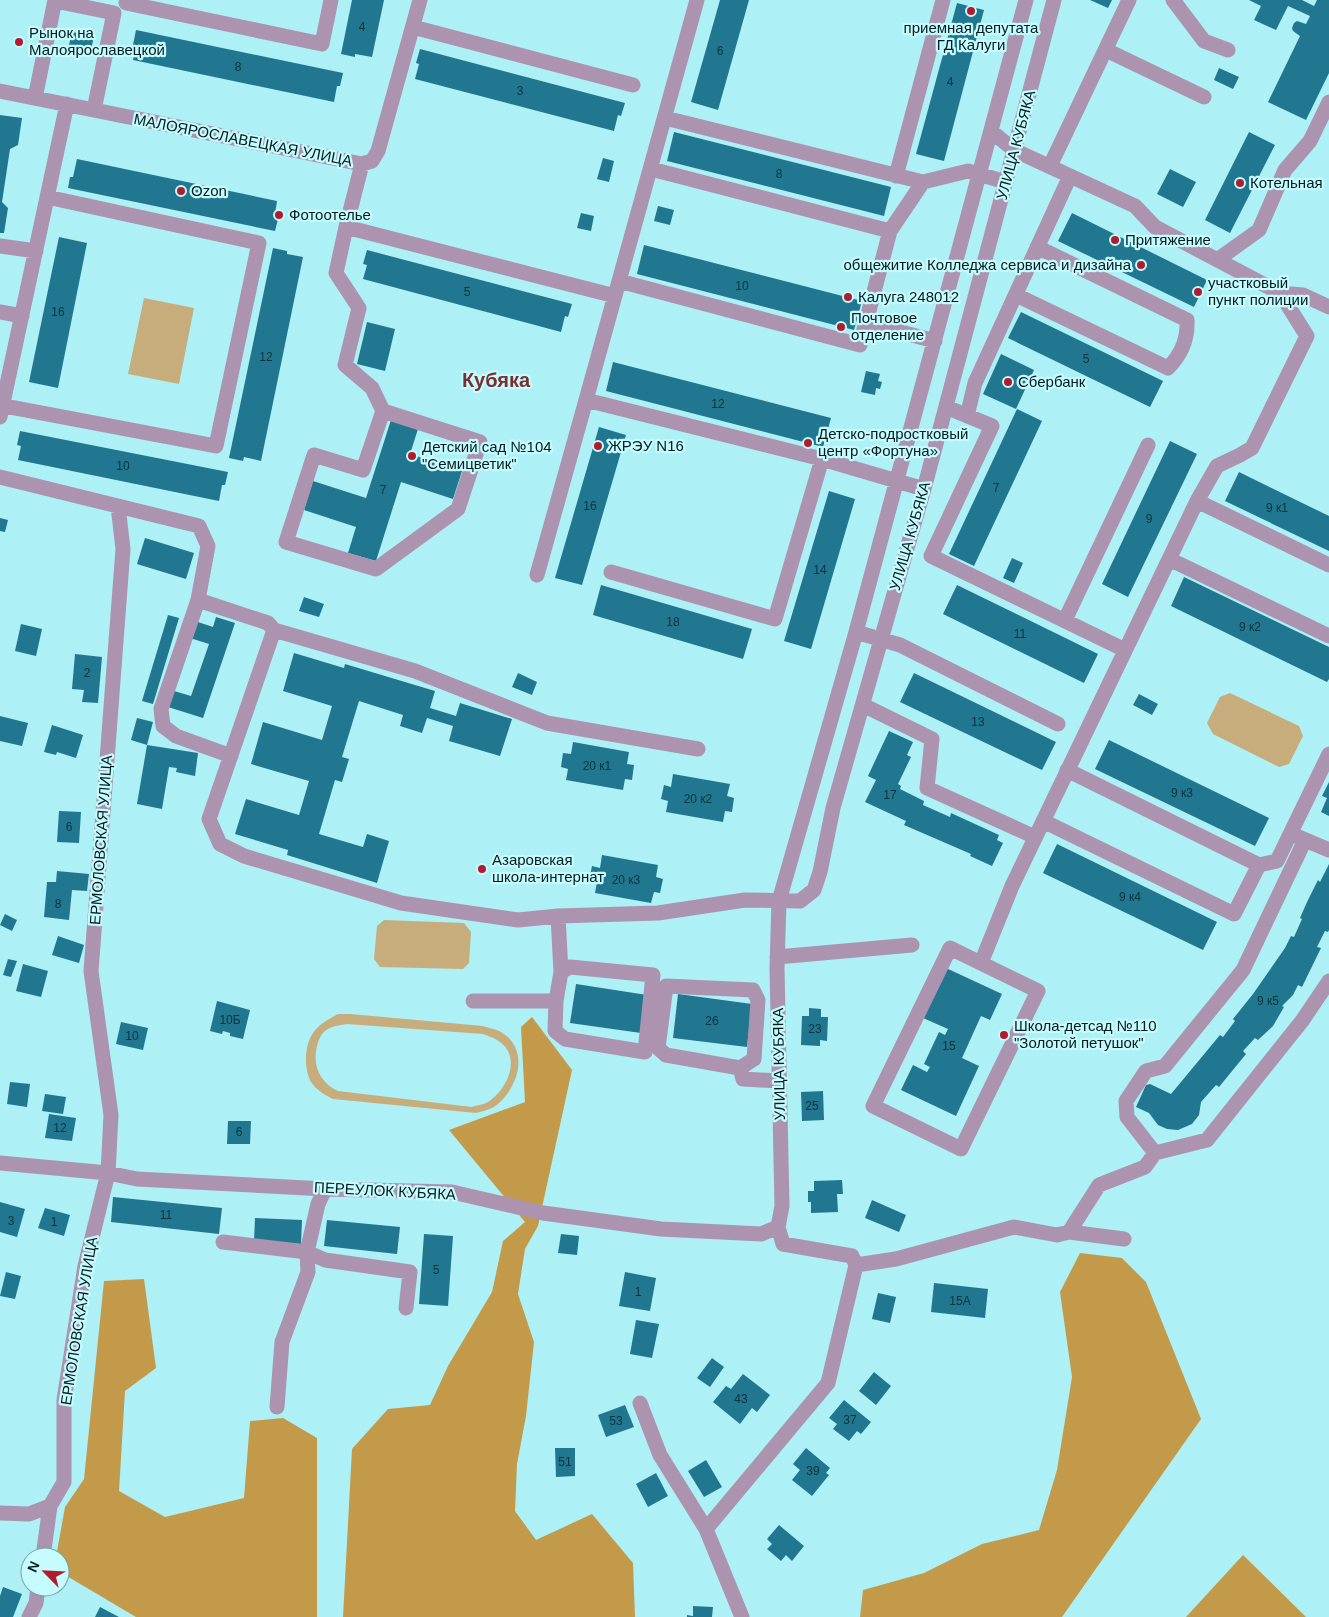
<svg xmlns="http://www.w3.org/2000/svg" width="1329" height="1617" viewBox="0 0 1329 1617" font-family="Helvetica,sans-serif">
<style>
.green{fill:#c8ad7c;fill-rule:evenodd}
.forest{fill:#c39a4a}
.building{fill:#217790}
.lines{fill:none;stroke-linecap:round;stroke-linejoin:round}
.minor{stroke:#ac93af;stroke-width:15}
.poi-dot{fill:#b01c2d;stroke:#c6fbff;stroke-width:2}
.labels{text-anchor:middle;stroke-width:4.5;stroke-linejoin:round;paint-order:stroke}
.number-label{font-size:12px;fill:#0a343b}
.poi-label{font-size:15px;fill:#021d1f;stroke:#c6fbff;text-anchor:start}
.street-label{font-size:15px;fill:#021d1f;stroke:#c6fbff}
.district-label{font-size:20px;font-weight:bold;fill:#783132;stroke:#c6fbff}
</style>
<rect width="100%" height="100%" fill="#adf0f5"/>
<!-- green -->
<path class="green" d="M144,298L194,308L179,384L128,374Z
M1230,693L1299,726L1303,736L1289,764L1279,767L1213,734L1207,723L1220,697Z
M384,920L464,923L471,932L469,963L463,969L380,967L374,959L377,926Z
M338,1014H350L483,1026C488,1028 496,1029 501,1032C531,1050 518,1090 494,1107C489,1110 482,1111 476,1113L333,1099C325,1095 316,1090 311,1082C304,1069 304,1046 313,1033C319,1024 329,1019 338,1014ZM347,1024L483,1034C487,1036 493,1037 497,1040C523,1055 508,1089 488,1102C483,1105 477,1105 472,1107L338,1091C320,1083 312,1065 317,1046C319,1039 321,1033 328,1029C333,1026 341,1025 347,1024Z"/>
<!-- forest -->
<path class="forest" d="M532,1017L572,1070L538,1226L525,1249L518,1294L534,1342L526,1416L517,1464L515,1511L536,1540L592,1514L633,1563L635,1617H343L352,1449L388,1409L430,1405L448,1366L492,1292L503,1241L525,1222L449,1130L525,1102L521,1027Z
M1080,1253L1122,1258L1146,1282L1201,1419L1062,1617H860L863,1590L924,1573L982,1544L1039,1530L1057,1470L1072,1377L1060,1292Z
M144,1279L156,1368L125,1391L119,1491L165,1517L244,1498L250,1421L283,1418L317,1438V1617H136L60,1572V1557H56L65,1507L84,1479L104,1281Z
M1243,1555L1306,1617H1186Z"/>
<!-- building -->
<path class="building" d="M352,0H384L372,57L355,54V57L341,54Z
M720,0H749L718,110L691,102Z
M1090,0H1112L1108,8Z
M1249,0H1302L1314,6L1317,0H1329V73L1306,120L1268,102L1300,36L1293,31L1292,28L1294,23L1297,21L1306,24L1310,16L1288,6L1276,30L1254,20L1261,6Z
M957,3L984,10L944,161L916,154Z
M136,30L343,73L340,86H337L334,102L133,60L136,46L133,45Z
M72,32L94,36L91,50L69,45Z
M420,49L625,103L621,116L618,115L614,131L415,79L419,64L416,63Z
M1219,68L1239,77L1233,89L1214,80Z
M0,115L22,118L18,145L10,149L2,202L8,208L4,233H0Z
M674,132L891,187L884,216L667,161Z
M1249,132L1275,145L1230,233L1205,220Z
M603,158L614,161L609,182L597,179Z
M77,159L277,201L275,214L279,215L275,231L68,188L70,177H73Z
M1170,169L1196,182L1183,207L1157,194Z
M658,206L674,210L670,225L654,221Z
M581,213L594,216L591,231L577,228Z
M1072,213L1207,280L1194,307L1058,241Z
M59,237L87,243L58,388L29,382Z
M644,245L862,301L854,330L637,274Z
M273,248L287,251V254L303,257L261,461L244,457L243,461L229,458Z
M367,250L572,304L568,317L565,316L561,332L363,279L367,265L363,264Z
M1021,312L1163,381L1150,407L1008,338Z
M367,322L395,329L385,371L357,364Z
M1001,354L1034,370L1016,409L983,394Z
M613,362L831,418L823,447L606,391Z
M866,371L880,374L878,381L882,382L880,389L876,388L875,395L861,392Z
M1017,409L1042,421L974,566L949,554Z
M391,420L418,429L410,454L462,471L453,499L401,482L376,561L348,553L356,527L304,510L313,481L366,498Z
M599,427L626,435L582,585L555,578Z
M20,431L228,472L225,485H222L219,501L18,460L21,446L17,445Z
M1170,441L1197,454L1128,597L1102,584Z
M1239,472L1329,516V551L1225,501Z
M829,491L855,499L811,649L784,641Z
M0,518L8,520L5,532L0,531Z
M145,538L194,553L186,579L137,564Z
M1012,558L1023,563L1014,583L1003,578Z
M1184,577L1329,647V679L1327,682L1171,606Z
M601,585L752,629L743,659L593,615Z
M957,585L1098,654L1084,683L943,614Z
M304,597L324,604L319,617L299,611Z
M168,615L179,618L153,704L142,701Z
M216,617L235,623L203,718L168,707L174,691L191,696L209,644L190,638L195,621L213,627Z
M21,624L42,629L36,656L15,651Z
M294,653L344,668L345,664L435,691L430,708L456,716L460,703L512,719L500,756L449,741L453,726L427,718L422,733L400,726L403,715L359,701L342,757L349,759L342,782L335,780L319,834L363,847L367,834L389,841L377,883L287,855L288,850L235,834L246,799L299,815L309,781L251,764L263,722L322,740L332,706L283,691Z
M75,654L102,657L98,703L82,702L84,690L72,689Z
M518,673L537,682L532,695L512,687Z
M914,673L1056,742L1042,770L900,702Z
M1139,694L1158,704L1152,715L1133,705Z
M0,716L28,723L22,746L0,741Z
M137,718L153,722L147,745L131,740Z
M52,725L83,735L76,758L57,752L56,755L44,752Z
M889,731L913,742L907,755L911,757L898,784L901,786L900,789L924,801L923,805L950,817L951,813L999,835L997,840L1003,843L992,866L970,856L971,854L904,825L906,821L865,802L876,780L868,776Z
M1109,740L1269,818L1255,846L1095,769Z
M573,742L629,752L627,764L634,765L632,780L625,779L623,790L566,780L568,769L561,767L563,753L571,754Z
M147,745L198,753L195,776L176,772L177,768L169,767L162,809L137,804Z
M673,774L730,784L727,796L734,798L732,812L725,811L723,822L666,812L668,801L661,799L664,785L671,787Z
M1329,782V816L1321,812L1327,798L1322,796Z
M59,811L81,812L79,843L57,842Z
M1057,844L1217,922L1203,950L1043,873Z
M602,855L658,865L656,877L663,879L660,893L654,892L651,903L595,893L597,882L589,881L592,866L600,868Z
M1329,864V930L1328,932L1325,931L1317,947L1321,948L1302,987L1298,985L1293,995L1282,1006L1284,1007L1273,1026L1258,1040L1255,1038L1243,1051L1246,1054L1219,1087L1216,1085L1201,1102L1199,1115L1192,1124L1178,1130L1167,1129L1158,1125L1149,1113L1136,1107L1146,1085L1150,1084L1171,1094L1220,1035L1223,1037L1235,1021L1233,1019L1253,994L1285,948L1291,936L1294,937L1302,919L1300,918L1307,902L1318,880L1320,882Z
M57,871L89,874L87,891L72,890L69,920L44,917L47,882H56Z
M5,914L17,920L12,931L0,925Z
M58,936L84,945L79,963L52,955Z
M8,959L17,961L11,977L3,975Z
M23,964L48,971L41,997L16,991Z
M946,968L1002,994L990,1020L981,1016L962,1058L979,1066L956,1116L901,1090L913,1065L927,1072L930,1067L924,1064L939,1032L945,1035L948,1029L923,1018Z
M576,984L647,995L641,1033L570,1023Z
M678,994L752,1004L747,1047L673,1038Z
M217,1001L250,1010L243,1039L230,1036V1033L223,1031L222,1034L210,1031Z
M809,1008L821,1009V1017H828L827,1041L820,1040V1046L801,1045L802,1016H809Z
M121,1022L148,1028L143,1050L116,1044Z
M10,1082L30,1084L27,1107L7,1104Z
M823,1091L824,1120L802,1121L801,1092Z
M45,1094L66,1097L63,1114L42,1111Z
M49,1114L76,1118L72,1141L45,1138Z
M228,1121H251L250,1144H227Z
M842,1180L843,1194H837L838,1212L811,1213V1202H808V1191H814V1181Z
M113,1197L222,1208L219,1234L111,1222Z
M872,1200L906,1215L899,1232L865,1218Z
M0,1202L25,1209L17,1237L0,1232Z
M45,1208L70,1215L64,1236L38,1228Z
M255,1218L302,1220L301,1244L254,1241Z
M327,1220L400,1227L397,1254L324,1246Z
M424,1234L453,1236L448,1306L419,1304Z
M561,1234L579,1236L577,1255L558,1253Z
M6,1272L21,1276L15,1299L0,1296Z
M625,1272L656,1278L650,1311L619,1306Z
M934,1283L988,1289L985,1318L931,1312Z
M878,1293L896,1297L890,1323L872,1319Z
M636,1320L659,1324L652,1358L630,1354Z
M712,1358L724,1367L710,1387L697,1378Z
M874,1372L891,1386L876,1405L859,1391Z
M743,1374L770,1395L757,1412L752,1408L740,1424L713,1402L726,1386L731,1389Z
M844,1400L871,1422L861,1434L857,1431L849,1441L833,1429L837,1424L829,1418Z
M625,1405L634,1427L606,1437L598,1415Z
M555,1448H575V1476L556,1477Z
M806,1448L830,1468L826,1473L829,1475L812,1496L792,1480L800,1470L793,1464Z
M706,1460L722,1487L704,1497L688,1471Z
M656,1473L668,1496L648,1507L636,1484Z
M779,1525L804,1546L792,1561L786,1555L781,1561L767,1549L772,1544L767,1539Z
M3,1587L22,1594L13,1617H0V1596Z
M693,1606L713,1607L712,1617H687V1615L693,1616Z
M100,1607L119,1617H95Z"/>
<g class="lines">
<!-- minor -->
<path class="minor" d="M1026,0L856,632L779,901L777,968L782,1206L778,1227L783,1244L852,1256L856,1265L896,1259L1014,1227L1057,1235L1069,1232L1124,1239
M1173,0L1204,41L1228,50
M55,1L114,13L94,110
M126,3L322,44L331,0
M413,27L633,85
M1106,50L1204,97
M0,91L362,164L372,161L378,151L420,0
M35,98L55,0
M665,118L923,182L968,171L1006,182
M362,164L346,227L615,296
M1050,166L1129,0
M651,169L890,231L923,182
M896,176L943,0
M346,227L336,273L359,308L345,365L372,388L383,411L363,470L314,455L286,542L376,569L458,509L480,442L383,411
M0,246L36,251
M1217,260L1259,230L1285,170L1310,141L1329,102
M619,281L860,345L890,231
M1280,293L1303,295L1329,307
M1016,295L1168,368C1181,355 1188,338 1187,320L1037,247
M0,312L22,316
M866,323L935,341
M586,400L697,0
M0,405L216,446L259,243L47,197
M946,407L992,426L931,556L1125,650
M967,416L975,383L1070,176
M0,417L67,104
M0,477L199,526L208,546L198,600L268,623L274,630
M1197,501L1329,565
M1169,559L1329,636
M611,572L775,619L822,459
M537,575L586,400L822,459L924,489
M198,600L161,709L163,726L176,736L231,756
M1065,620L1148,445
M856,632L900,645L1058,724
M863,705L932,739L927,788L1035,837
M698,749L547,723L415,671L274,630L209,819L220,844L244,856L401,903L518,920L558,916L658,913L745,900L800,901L814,890L820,872L833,808L924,489L1054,0
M1067,770L1259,865L1277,861L1329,754
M1043,821L1234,914L1259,865
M1296,836L1329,850
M1305,840L1243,970L1165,1066L1146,1071L1126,1101L1127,1117L1155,1153L1207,1140L1302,1021L1329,981
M950,948L1038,991L961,1149L873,1106Z
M777,957L912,945
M981,963L1012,886L1197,501L1217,466L1240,455L1252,448L1307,336L1280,293L1155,227L1135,206L1014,150L991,131
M666,986L753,990L758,1000L754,1059L740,1068L666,1055L658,1048Z
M473,1001H556L561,972L558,916
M556,1001L555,1031L565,1039L645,1052L653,975L570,967L561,972
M740,1068L743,1079L779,1081
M0,1163L108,1173L111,1115L91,971L123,549L118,506
M1069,1232L1099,1185L1145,1167L1155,1153
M223,1242L307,1252L325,1260L410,1272L406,1308
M640,1403L660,1455L706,1529L828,1383L856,1265
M277,1407L282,1342L308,1272L307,1252L318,1204L325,1189
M0,1513L29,1514L50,1506L64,1482V1400L85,1266L108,1173L137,1179L325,1189L452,1192L543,1213L661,1229L761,1234L778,1227
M706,1529L742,1617
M43,1557L50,1506
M29,1617L36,1603L38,1587"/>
</g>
<!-- markers -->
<g class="poi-dot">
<circle cx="971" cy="11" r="5"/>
<circle cx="19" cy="42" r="5"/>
<circle cx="1240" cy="183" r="5"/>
<circle cx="181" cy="191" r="5"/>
<circle cx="279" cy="215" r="5"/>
<circle cx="1115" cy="240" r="5"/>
<circle cx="1141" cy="265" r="5"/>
<circle cx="1198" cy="292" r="5"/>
<circle cx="848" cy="297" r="5"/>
<circle cx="841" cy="327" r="5"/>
<circle cx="1008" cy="382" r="5"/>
<circle cx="808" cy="443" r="5"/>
<circle cx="598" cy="446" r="5"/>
<circle cx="412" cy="456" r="5"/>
<circle cx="482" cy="869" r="5"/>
<circle cx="1004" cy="1035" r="5"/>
</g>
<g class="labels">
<!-- number labels -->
<g class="number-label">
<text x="362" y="31">4</text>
<text x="720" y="55">6</text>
<text x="238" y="71">8</text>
<text x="950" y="86">4</text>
<text x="520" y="95">3</text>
<text x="779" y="178">8</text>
<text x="742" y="290">10</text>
<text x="467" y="296">5</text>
<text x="58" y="316">16</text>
<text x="266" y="361">12</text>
<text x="1086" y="363">5</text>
<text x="718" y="408">12</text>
<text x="123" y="470">10</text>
<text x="996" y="492">7</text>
<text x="383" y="494">7</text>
<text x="590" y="510">16</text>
<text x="1277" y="512">9 к1</text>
<text x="1149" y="523">9</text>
<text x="820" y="574">14</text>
<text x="673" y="626">18</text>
<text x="1250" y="631">9 к2</text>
<text x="1020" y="638">11</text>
<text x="87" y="677">2</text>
<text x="978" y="726">13</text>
<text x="597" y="770">20 к1</text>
<text x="1182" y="797">9 к3</text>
<text x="890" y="799">17</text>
<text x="698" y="803">20 к2</text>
<text x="69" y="831">6</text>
<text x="626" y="884">20 к3</text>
<text x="1130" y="901">9 к4</text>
<text x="58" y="908">8</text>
<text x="1268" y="1005">9 к5</text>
<text x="230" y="1024">10Б</text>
<text x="712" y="1025">26</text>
<text x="815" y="1033">23</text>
<text x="132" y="1040">10</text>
<text x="949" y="1050">15</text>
<text x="812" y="1110">25</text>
<text x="60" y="1132">12</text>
<text x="239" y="1136">6</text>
<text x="166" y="1219">11</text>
<text x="11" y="1225">3</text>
<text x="54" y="1226">1</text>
<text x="436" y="1274">5</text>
<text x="638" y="1296">1</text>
<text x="960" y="1305">15А</text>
<text x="741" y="1403">43</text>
<text x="850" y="1424">37</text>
<text x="616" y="1425">53</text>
<text x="565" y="1466">51</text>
<text x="813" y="1475">39</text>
</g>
<!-- poi labels -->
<g class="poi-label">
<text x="971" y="33" text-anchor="middle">приемная депутата<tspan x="971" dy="17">ГД Калуги</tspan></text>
<text x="29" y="38">Рынок на<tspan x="29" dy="17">Малоярославецкой</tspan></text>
<text x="1250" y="188">Котельная</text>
<text x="191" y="196">Ozon</text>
<text x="289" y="220">Фотоотелье</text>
<text x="1125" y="245">Притяжение</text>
<text x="1131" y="270" text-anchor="end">общежитие Колледжа сервиса и дизайна</text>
<text x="1208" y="288">участковый<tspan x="1208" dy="17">пункт полиции</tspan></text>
<text x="858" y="302">Калуга 248012</text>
<text x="851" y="323">Почтовое<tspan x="851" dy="17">отделение</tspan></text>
<text x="1018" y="387">Сбербанк</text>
<text x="818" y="439">Детско-подростковый<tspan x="818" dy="17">центр «Фортуна»</tspan></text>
<text x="608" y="451">ЖРЭУ N16</text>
<text x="422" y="452">Детский сад №104<tspan x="422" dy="17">"Семицветик"</tspan></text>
<text x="492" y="865">Азаровская<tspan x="492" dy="17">школа-интернат</tspan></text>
<text x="1014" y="1031">Школа-детсад №110<tspan x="1014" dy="17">"Золотой петушок"</tspan></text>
</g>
<!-- street labels -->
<g class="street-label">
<text transform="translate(243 140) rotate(11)" y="5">МАЛОЯРОСЛАВЕЦКАЯ УЛИЦА</text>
<text transform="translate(1016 145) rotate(-75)" y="5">УЛИЦА КУБЯКА</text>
<text transform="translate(910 536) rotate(-74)" y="5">УЛИЦА КУБЯКА</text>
<text transform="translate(101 840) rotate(-86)" y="5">ЕРМОЛОВСКАЯ УЛИЦА</text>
<text transform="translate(779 1064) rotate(-91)" y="5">УЛИЦА КУБЯКА</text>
<text transform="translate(385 1191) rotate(3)" y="5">ПЕРЕУЛОК КУБЯКА</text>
<text transform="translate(79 1321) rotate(-81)" y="5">ЕРМОЛОВСКАЯ УЛИЦА</text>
</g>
<!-- district labels -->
<g class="district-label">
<text x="496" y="387">Кубяка</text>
</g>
</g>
<!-- north arrow -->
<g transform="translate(45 1572) rotate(294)"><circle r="24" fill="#c6fbff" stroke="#78a2a5"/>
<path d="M0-4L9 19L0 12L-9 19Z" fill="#b01c2d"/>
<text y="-8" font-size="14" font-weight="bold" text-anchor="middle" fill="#021d1f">N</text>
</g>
</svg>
